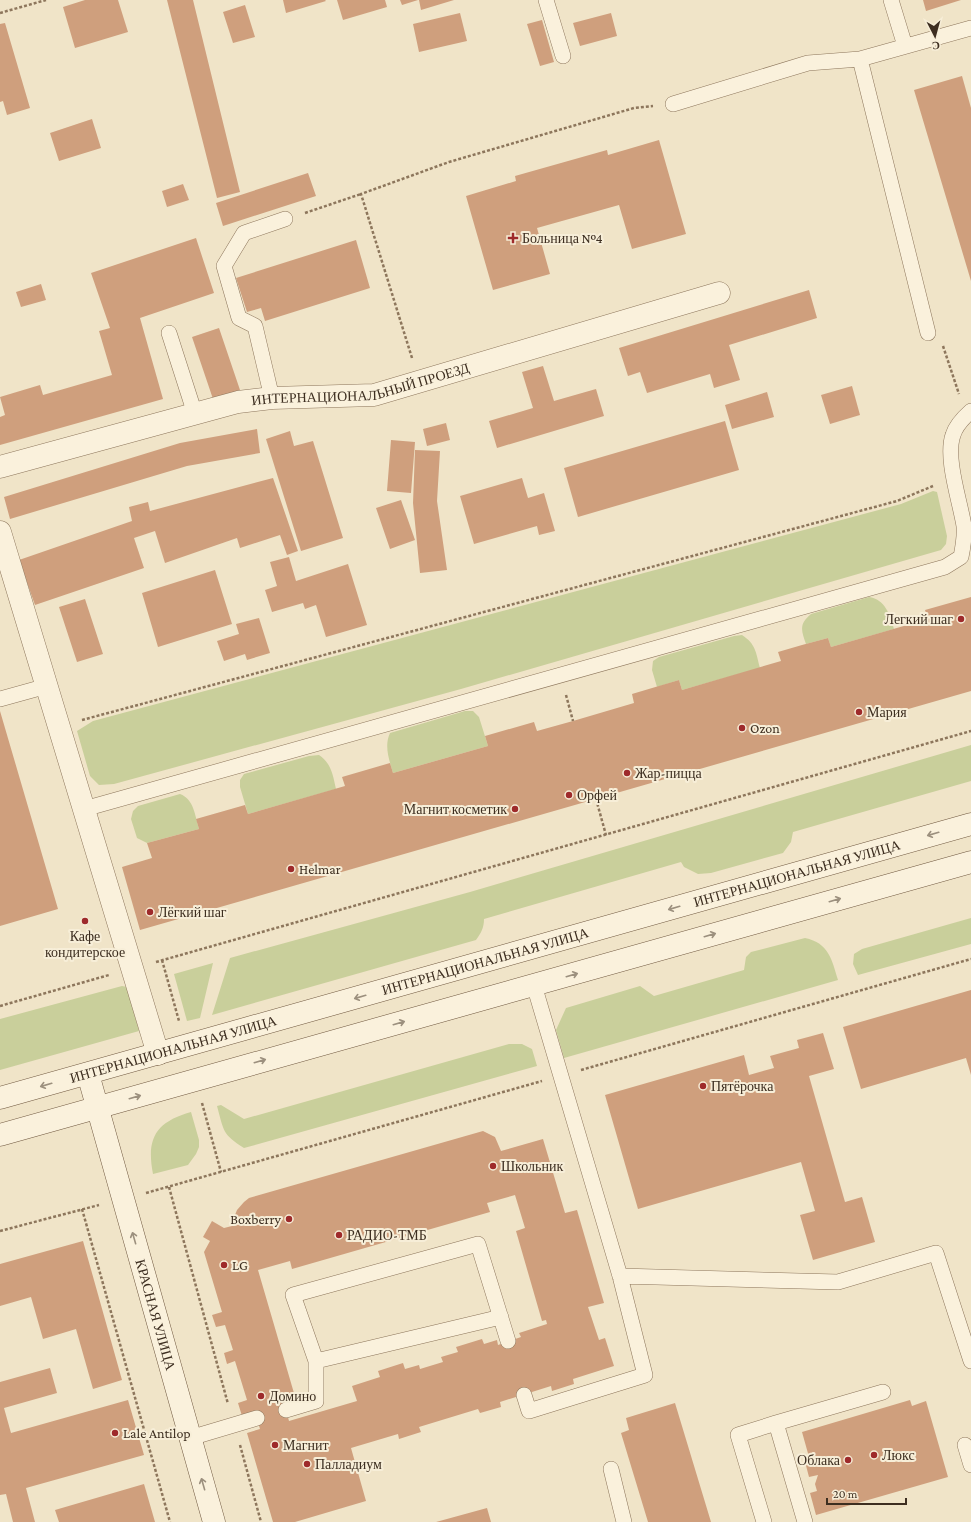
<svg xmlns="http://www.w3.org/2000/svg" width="971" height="1522" viewBox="0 0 971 1522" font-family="'Crimson Pro',serif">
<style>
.green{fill:#c9cf9b}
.building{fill:#cf9f7d;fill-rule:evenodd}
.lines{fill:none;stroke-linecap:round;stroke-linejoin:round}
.lane-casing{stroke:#8d765c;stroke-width:16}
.street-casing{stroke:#8d765c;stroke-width:23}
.secondary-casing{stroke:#6f573f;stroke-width:23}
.path{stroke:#8d765c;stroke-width:2.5;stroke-dasharray:3 2;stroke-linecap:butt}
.lane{stroke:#faf1dc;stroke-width:15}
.street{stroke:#faf1dc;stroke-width:22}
.secondary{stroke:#faf1dc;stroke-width:22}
.oneway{stroke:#9c907e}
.poi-dot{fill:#9e2a2b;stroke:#f7eed8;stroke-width:1.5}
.labels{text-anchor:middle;stroke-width:4;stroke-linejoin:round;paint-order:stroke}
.poi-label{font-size:14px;fill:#3d2e20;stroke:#f7eed8;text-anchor:start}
.street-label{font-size:14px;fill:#3d2e20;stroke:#f7eed8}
</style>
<rect width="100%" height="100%" fill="#f0e4c8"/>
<!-- green -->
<path class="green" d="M933,491L937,492L947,536L946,544L941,550L461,689L114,784L99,785L90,776L77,731L93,721L901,504Z
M869,597C885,599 890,615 894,629L831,647L828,638L806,644C801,630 799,624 811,614Z
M742,635C756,644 756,653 760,668L682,690L679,680L657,687L652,670L653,661L659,657L734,636Z
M465,711H473L479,717L488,746L393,773C389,759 384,746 390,733Z
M971,745V781L793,832L791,842L783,853L711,873L698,874L684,867L681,862L484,919C484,928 481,933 476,940L212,1015L230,958L470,892Z
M319,755C331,763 333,775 336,789L248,814L240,787V780L244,774L309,756Z
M180,794C194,799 195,816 199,829L147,843L137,838L131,819L133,811L138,806Z
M971,918V944L858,975L853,964L854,954L862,949Z
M805,938C829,943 832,960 838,980L564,1058L556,1030L566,1008L640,986L654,996L744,970L746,957L751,952Z
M213,963L200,1018L187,1021L174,974Z
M122,986L127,987L139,1031L0,1070V1019Z
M509,1044H522L532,1049L537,1066L244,1148C222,1134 224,1131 217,1106L221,1105L244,1119Z
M191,1112L199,1140V1147L196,1154L188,1165L153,1174C146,1138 156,1122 191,1112Z"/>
<!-- building -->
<path class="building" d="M85,0H118L128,32L75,48L63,7Z
M167,0H193L240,192L217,198Z
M283,0H325L326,1L286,13Z
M337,0H385L387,7L343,20Z
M400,0H418L402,5Z
M419,0H454L421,10Z
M923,0H961L926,11Z
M245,5L255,37L233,43L223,12Z
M460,13L467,41L419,52L413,24Z
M611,13L617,36L580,46L573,23Z
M542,20L554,62L540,66L527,24Z
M5,23L30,108L7,115L3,101L0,102V24Z
M962,76L971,108V281L914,90Z
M92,119L101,148L59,161L50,133Z
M659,140L686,234L632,249L619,205L537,228L550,274L493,290L466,196L516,181L515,176L607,150L608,155Z
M308,173L316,196L223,226L216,203Z
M183,184L189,200L167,207L162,191Z
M196,238L214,293L140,318L163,399L0,445V417L5,415L0,397L40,385L43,395L112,375L99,331L110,328L91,273Z
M356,240L370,288L265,321L261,308L247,312L236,278Z
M41,284L46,300L21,307L16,292Z
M809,290L817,318L729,345L740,380L714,388L710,374L647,393L640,372L628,376L619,348Z
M219,328L240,390L213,399L192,337Z
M543,366L554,401L596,389L604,416L497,448L489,421L533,408L522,372Z
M852,386L860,415L830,424L821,395Z
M767,392L774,417L732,429L725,405Z
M725,421L739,470L578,517L564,468Z
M446,423L450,440L427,446L423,429Z
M257,429L260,453L187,466L10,519L4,497L180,443Z
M290,431L294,446L313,441L343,538L301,551L266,439Z
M391,440L415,442L411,493L387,491Z
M415,450L440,451L437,501L447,570L420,573L413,503Z
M273,478L298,551L287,555L280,535L240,548L237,538L165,563L155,531L134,538L144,568L35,605L19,560L132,521L129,507L148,502L150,511Z
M522,478L528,498L544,493L555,531L539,535L537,526L474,544L460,496Z
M401,500L415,540L390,549L376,508Z
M289,557L296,581L348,564L367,625L326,637L316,605L305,609L303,603L272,612L265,590L277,586L270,562Z
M215,570L232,624L158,647L142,593Z
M971,597V691L140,930L122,867L152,858L147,843L199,829L196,819L245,805L248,814L345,786L342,777L390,763L393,773L488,746L485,736L534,722L537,731L573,721L634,703L632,694L679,680L682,690L781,661L778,652L802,645L828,638L831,647L928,619L925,610Z
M85,599L103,654L77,662L59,607Z
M259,618L270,653L247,660L245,654L224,661L217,641L239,634L236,624Z
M0,711L58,909L0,926Z
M971,990V1075L966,1058L861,1089L843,1027Z
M823,1033L834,1069L809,1076L845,1202L862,1197L875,1242L813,1260L800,1215L815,1211L801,1162L638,1209L605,1095L744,1055L749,1075L774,1068L770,1056L799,1048L797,1040Z
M483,1131L495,1137L501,1151L543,1139L565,1213L577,1210L604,1303L588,1307L599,1340L605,1338L614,1366L573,1379L574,1384L552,1391L551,1386L500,1402L501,1407L480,1413L478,1409L419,1427L421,1432L399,1439L398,1434L351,1448L366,1501L295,1522H273L247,1433L260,1429L255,1412L242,1416L238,1403L247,1400L235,1361L227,1364L224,1353L233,1350L225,1325L216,1327L212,1315L222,1312L204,1252L210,1241L203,1237L212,1221L224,1228L236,1225L235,1215L237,1210L244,1202L249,1198ZM515,1195L525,1228L516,1231L542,1321L546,1320L547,1324L519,1333L521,1337L498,1345L497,1340L484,1344L482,1339L456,1347L458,1352L441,1357L443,1362L420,1369L419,1365L405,1369L403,1363L378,1371L380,1377L352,1386L357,1401L289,1421L284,1403L296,1400L258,1270L290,1261L292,1269L490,1212L487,1203Z
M83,1241L122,1380L93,1389L76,1329L43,1339L31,1297L0,1306V1264Z
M50,1368L57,1393L4,1408L11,1433L128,1400L144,1455L26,1488L35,1522H13L6,1494L0,1495V1382Z
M910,1400L912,1406L926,1401L948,1477L816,1515L810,1493L817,1491L815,1484L818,1475L809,1477L804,1458L809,1457L802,1432Z
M675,1403L711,1522H648L621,1433L629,1430L626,1418Z
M144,1484L155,1522H59L55,1510Z
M487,1508L491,1522H436Z"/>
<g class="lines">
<!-- lane casing -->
<g class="lane-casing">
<path id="lane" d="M546,0L563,56
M891,0L905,46
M860,59L928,333
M673,104L808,63L860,59L971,28
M169,333L195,414
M272,398L255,326L239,318L224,266L244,233L285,219
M0,699L47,686
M84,809L945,567L961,557C963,547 965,537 964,526C960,501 945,458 953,435C956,425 963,418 971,411
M620,1276L838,1282L936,1253L971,1361
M316,1361L501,1317
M524,1395L529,1411L645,1375L620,1276L534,985
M286,1410L316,1401V1361L293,1295L478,1244L508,1341
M190,1438L257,1418
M965,1445L971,1465
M611,1469L624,1522
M764,1522L738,1435L776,1423
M805,1522L776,1423L883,1392"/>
</g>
<!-- street casing -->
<g class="street-casing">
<g id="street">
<path id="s1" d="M0,467L238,402L272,398L374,395L719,293"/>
<path d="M0,532L158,1054"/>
</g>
</g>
<!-- secondary casing -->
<g class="secondary-casing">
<g id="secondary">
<path id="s2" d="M88,1074L214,1522"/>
<path id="s3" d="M0,1098L971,824"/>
<path d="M0,1135L971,862"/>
</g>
</g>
<!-- path -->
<path class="path" d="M0,13L46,0
M305,213L361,194
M943,346L959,394
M412,358L361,194L449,162L634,108L653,106
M566,695L573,721
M82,720L897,501L933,486
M596,799L606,835
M162,960L179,1021
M156,962L971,731
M0,1006L109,975
M581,1070L971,959
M202,1103L221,1172
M169,1187L228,1404
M146,1193L542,1081
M82,1209L170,1522
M0,1231L99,1205
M240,1445L261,1522"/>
<!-- lane -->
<use href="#lane" class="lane"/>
<!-- street -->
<use href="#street" class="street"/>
<!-- secondary -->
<use href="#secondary" class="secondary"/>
</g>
<!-- one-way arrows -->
<defs><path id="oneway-shaft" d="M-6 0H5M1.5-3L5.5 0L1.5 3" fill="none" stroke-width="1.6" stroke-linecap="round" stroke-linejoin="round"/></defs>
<g class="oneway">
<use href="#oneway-shaft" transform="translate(933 834) rotate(164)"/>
<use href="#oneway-shaft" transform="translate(835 900) rotate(-16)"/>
<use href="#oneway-shaft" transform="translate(674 908) rotate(164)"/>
<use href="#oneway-shaft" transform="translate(710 935) rotate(-16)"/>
<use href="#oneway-shaft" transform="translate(572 975) rotate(-16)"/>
<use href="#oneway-shaft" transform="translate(360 997) rotate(164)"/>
<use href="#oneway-shaft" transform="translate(399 1023) rotate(-16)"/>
<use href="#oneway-shaft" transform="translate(260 1061) rotate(-16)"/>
<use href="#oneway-shaft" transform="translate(46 1085) rotate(164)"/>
<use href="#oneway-shaft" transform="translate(135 1097) rotate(-16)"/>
<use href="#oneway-shaft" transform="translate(134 1238) rotate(-106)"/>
<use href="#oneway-shaft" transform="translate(203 1484) rotate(-106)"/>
</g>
<!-- markers -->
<g class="poi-dot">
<path d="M511 232h4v4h4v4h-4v4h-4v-4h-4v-4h4z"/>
<circle cx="961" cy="619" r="4"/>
<circle cx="859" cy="712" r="4"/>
<circle cx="742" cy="728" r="4"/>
<circle cx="627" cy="773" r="4"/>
<circle cx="569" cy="795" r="4"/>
<circle cx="515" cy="809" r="4"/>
<circle cx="291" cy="869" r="4"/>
<circle cx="150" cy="912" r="4"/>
<circle cx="85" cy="921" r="4"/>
<circle cx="703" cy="1086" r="4"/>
<circle cx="493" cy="1166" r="4"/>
<circle cx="289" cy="1219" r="4"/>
<circle cx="339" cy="1235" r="4"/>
<circle cx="224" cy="1265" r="4"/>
<circle cx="261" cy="1396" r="4"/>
<circle cx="115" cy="1433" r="4"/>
<circle cx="275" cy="1445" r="4"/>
<circle cx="874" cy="1455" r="4"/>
<circle cx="848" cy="1460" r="4"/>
<circle cx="307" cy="1464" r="4"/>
</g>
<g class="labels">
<!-- poi labels -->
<g class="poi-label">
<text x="522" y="243">Больница №4</text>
<text x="953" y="624" text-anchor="end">Легкий шаг</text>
<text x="867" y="717">Мария</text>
<text x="750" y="733">Ozon</text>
<text x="635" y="778">Жар-пицца</text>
<text x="577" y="800">Орфей</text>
<text x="507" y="814" text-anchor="end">Магнит косметик</text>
<text x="299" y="874">Helmar</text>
<text x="158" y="917">Лёгкий шаг</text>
<text x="85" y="941" text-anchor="middle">Кафе<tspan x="85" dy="16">кондитерское</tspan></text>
<text x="711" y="1091">Пятёрочка</text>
<text x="501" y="1171">Школьник</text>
<text x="281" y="1224" text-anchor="end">Boxberry</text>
<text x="347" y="1240">РАДИО-ТМБ</text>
<text x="232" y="1270">LG</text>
<text x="269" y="1401">Домино</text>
<text x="123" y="1438">Lale Antilop</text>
<text x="283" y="1450">Магнит</text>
<text x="882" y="1460">Люкс</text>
<text x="840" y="1465" text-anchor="end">Облака</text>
<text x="315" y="1469">Палладиум</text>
</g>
<!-- street labels -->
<g class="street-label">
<text dy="5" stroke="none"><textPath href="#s1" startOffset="371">ИНТЕРНАЦИОНАЛЬНЫЙ ПРОЕЗД</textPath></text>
<text dy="5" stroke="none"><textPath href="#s3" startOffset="828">ИНТЕРНАЦИОНАЛЬНАЯ УЛИЦА</textPath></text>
<text dy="5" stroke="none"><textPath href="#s3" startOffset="504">ИНТЕРНАЦИОНАЛЬНАЯ УЛИЦА</textPath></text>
<text dy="5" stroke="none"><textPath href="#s3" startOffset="180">ИНТЕРНАЦИОНАЛЬНАЯ УЛИЦА</textPath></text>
<text dy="5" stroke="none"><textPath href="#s2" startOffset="250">КРАСНАЯ УЛИЦА</textPath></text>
</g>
</g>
<!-- north arrow -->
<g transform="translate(935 36) rotate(174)" stroke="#f7eed8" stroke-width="3" paint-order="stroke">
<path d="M0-3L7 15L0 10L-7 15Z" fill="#3d2e20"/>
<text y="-6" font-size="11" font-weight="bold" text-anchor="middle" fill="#3d2e20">С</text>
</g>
<!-- scale -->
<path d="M827 1498v6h79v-6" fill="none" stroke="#3d2e20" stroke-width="2"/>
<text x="833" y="1498" font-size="12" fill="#3d2e20" stroke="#f7eed8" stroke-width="3" paint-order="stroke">20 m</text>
</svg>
